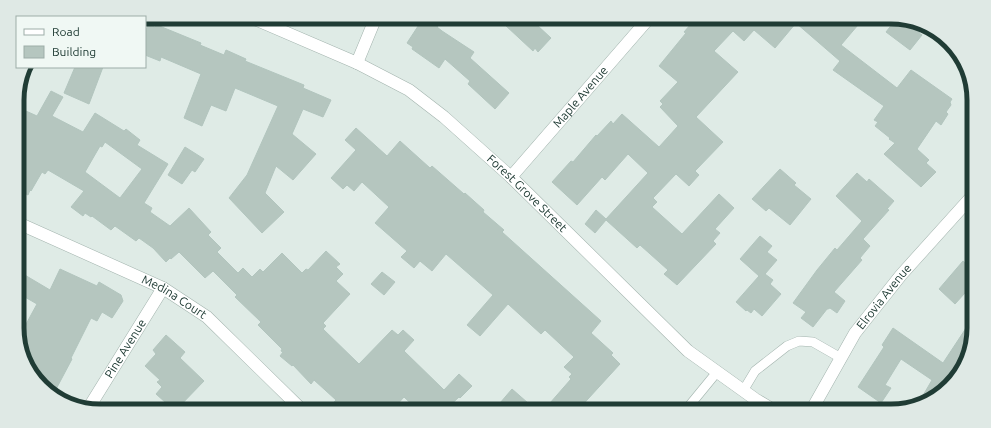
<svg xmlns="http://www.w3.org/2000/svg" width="991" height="428" viewBox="0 0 991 428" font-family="Ubuntu,sans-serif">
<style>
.building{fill:#b5c6bf;stroke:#b2c5be;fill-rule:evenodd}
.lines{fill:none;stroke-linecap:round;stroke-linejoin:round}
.service-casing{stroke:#a2b3ad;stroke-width:10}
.minor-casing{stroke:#a2b3ad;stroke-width:13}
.service{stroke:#fff;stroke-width:9}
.minor{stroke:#fff;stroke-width:12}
.labels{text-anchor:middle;stroke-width:3.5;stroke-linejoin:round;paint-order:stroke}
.street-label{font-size:12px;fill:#203c35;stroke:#f0f8f4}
.rim{fill:none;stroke:#203c35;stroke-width:5}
</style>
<rect width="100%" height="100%" fill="#dfebe6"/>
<!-- building -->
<path class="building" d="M424,17H427L439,25L437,27L442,31L474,52L470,58L509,93L495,109L468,84L470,81L445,59L439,68L412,49L413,47L407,43Z
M512,17H544L537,25L551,38L538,52L535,48L533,51L505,25Z
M697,17H849L858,25L841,45L897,88L911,70L952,99L950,102L951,105L946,112L948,114L941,125L936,121L917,149L929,160L926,163L936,172L921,187L884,154L895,143L889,139L890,138L875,126L878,122L874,120L884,106L833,70L840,61L796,23L775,48L754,30L744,41L733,31L714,51L738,72L696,117L723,142L695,171L699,175L689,186L676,174L653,198L657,202L652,207L682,234L719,194L734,208L715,229L720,233L713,241L716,244L677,285L664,274L668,270L640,245L637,248L606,220L595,233L585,224L596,210L606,219L648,173L628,154L605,180L602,177L577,205L552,182L571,161L573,162L596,135L597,136L611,121L613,124L622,114L659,147L678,126L660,107L663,104L660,101L678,82L659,66L686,33L684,32Z
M897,18L923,23L925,25L919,33L922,35L910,50L886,32Z
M148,25L155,27L157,25L201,43L200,45L224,55L226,50L246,59L245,61L304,85L303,88L331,100L323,117L303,109L292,134L316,154L293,180L276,166L265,193L284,212L262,233L229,198L247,175L278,106L235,88L226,111L211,105L202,126L184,118L201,74L161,57L160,61L145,55V33Z
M75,67H103L89,104L64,93Z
M51,91L63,97L52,116L83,132L95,113L124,131L126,129L140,140L137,145L168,164L144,203L152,208L150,212L170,226L189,208L211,232L208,235L221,248L217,252L238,273L243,268L252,277L260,269L263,272L282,253L302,273L306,269L308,270L326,251L340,264L336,267L343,274L336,281L350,294L323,323L326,326L323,329L359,364L392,330L398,335L403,330L414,340L404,351L444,390L459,374L472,386L460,398L459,397L444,411H419L404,397L394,408L390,404L384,411H326L336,400L314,380L311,384L293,365L292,366L280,356L283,352L281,351L282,349L258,325L261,322L235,297L237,295L213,271L205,278L179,252L171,259L170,258L166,262L153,248L139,238L136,241L115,226L111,230L92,216L91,217L85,213L83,216L71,207L84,191L48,170L45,174L42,172L31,191L30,190L28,195L18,190L17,107L37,116ZM105,142L142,169L120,198L85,172L100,146L102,147Z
M356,128L387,156L400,141L430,168L432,166L464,194L465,193L484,210L483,212L504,230L502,232L601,321L591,333L613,353L611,355L620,364L577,411H543L571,379L569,377L572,374L564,367L574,357L545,330L541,334L508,304L480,336L467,325L493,295L446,254L432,271L420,261L414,268L401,257L407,251L375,223L389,207L362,182L354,191L347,185L343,189L331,178L356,150L345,140Z
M185,147L204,159L195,172L192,170L182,184L168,175Z
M780,169L796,183L794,185L811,199L790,225L769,208L766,211L752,199Z
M857,173L867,182L869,179L894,201L887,209L889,210L863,239L870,246L860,258L862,260L834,292L845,301L837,313L830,308L828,309H827L813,327L801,318L806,312L793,303L817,270L835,248L837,250L862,221L836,196Z
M760,236L772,246L767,252L777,260L765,274L773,280L770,284L781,294L762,316L754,309L751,313L747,310L746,311L736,302L759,276L740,259Z
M963,261L974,271V283L955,304L939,289Z
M60,269L97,286L99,282L121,295L123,301L112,318L102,312L97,321L91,318L71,358L72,359L54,393L34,379L19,344V337L37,304L18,293V271L50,290Z
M382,272L395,282L384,295L371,284Z
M974,316V328L968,360L937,397L918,404L932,380L901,359L885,385L891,388L881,403L858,387L884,347L882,345L893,328L943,363Z
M166,335L185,352L180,358L204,381L175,411L156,394L162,387L157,382L160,380L145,366L156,354L153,350Z
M512,389L528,403L521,411H509L500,403Z"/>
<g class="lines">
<!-- service casing -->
<g class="service-casing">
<path id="service" d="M743,391L755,371L787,346L799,341L813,342L841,358
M685,411L717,372"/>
</g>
<!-- minor casing -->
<g class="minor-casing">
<g id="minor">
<path id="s1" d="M250,17L357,63L409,90L444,117L511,177L688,351L755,399L775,411"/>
<path d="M357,63L376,17"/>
<path id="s2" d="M511,177L650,17"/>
<path id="s3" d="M18,223L163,288L207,317L303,411"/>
<path id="s4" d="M88,409L163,288"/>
<path id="s5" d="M811,411L855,333L901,275L974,194"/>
</g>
</g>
<!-- service -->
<use href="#service" class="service"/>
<!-- minor -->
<use href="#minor" class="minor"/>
</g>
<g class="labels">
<!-- street labels -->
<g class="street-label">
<text dy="4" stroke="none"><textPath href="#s2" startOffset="106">Maple Avenue</textPath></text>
<text dy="4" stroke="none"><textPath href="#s1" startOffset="332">Forest Grove Street</textPath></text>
<text dy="4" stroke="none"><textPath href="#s5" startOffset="136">Elrovia Avenue</textPath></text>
<text dy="4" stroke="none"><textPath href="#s3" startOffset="173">Medina Court</textPath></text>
<text dy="4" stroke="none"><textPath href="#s4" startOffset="71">Pine Avenue</textPath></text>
</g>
</g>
<!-- crop -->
<path d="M0 0H991V428H0ZM100 24H891A76 76 0 0 1 967 100V328A76 76 0 0 1 891 404H100A76 76 0 0 1 24 328V100A76 76 0 0 1 100 24Z" fill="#dfe9e5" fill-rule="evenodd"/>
<path class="rim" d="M100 24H891A76 76 0 0 1 967 100V328A76 76 0 0 1 891 404H100A76 76 0 0 1 24 328V100A76 76 0 0 1 100 24Z"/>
<!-- legend -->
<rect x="16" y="16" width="130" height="52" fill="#f0f8f4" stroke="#9dada8"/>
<rect x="24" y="29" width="20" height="6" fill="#ffffff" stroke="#9dada8"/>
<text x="52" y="36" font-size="12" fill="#203c35">Road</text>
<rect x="24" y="46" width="20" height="12" fill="#b5c6bf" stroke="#9dada8"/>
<text x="52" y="56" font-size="12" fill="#203c35">Building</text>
</svg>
